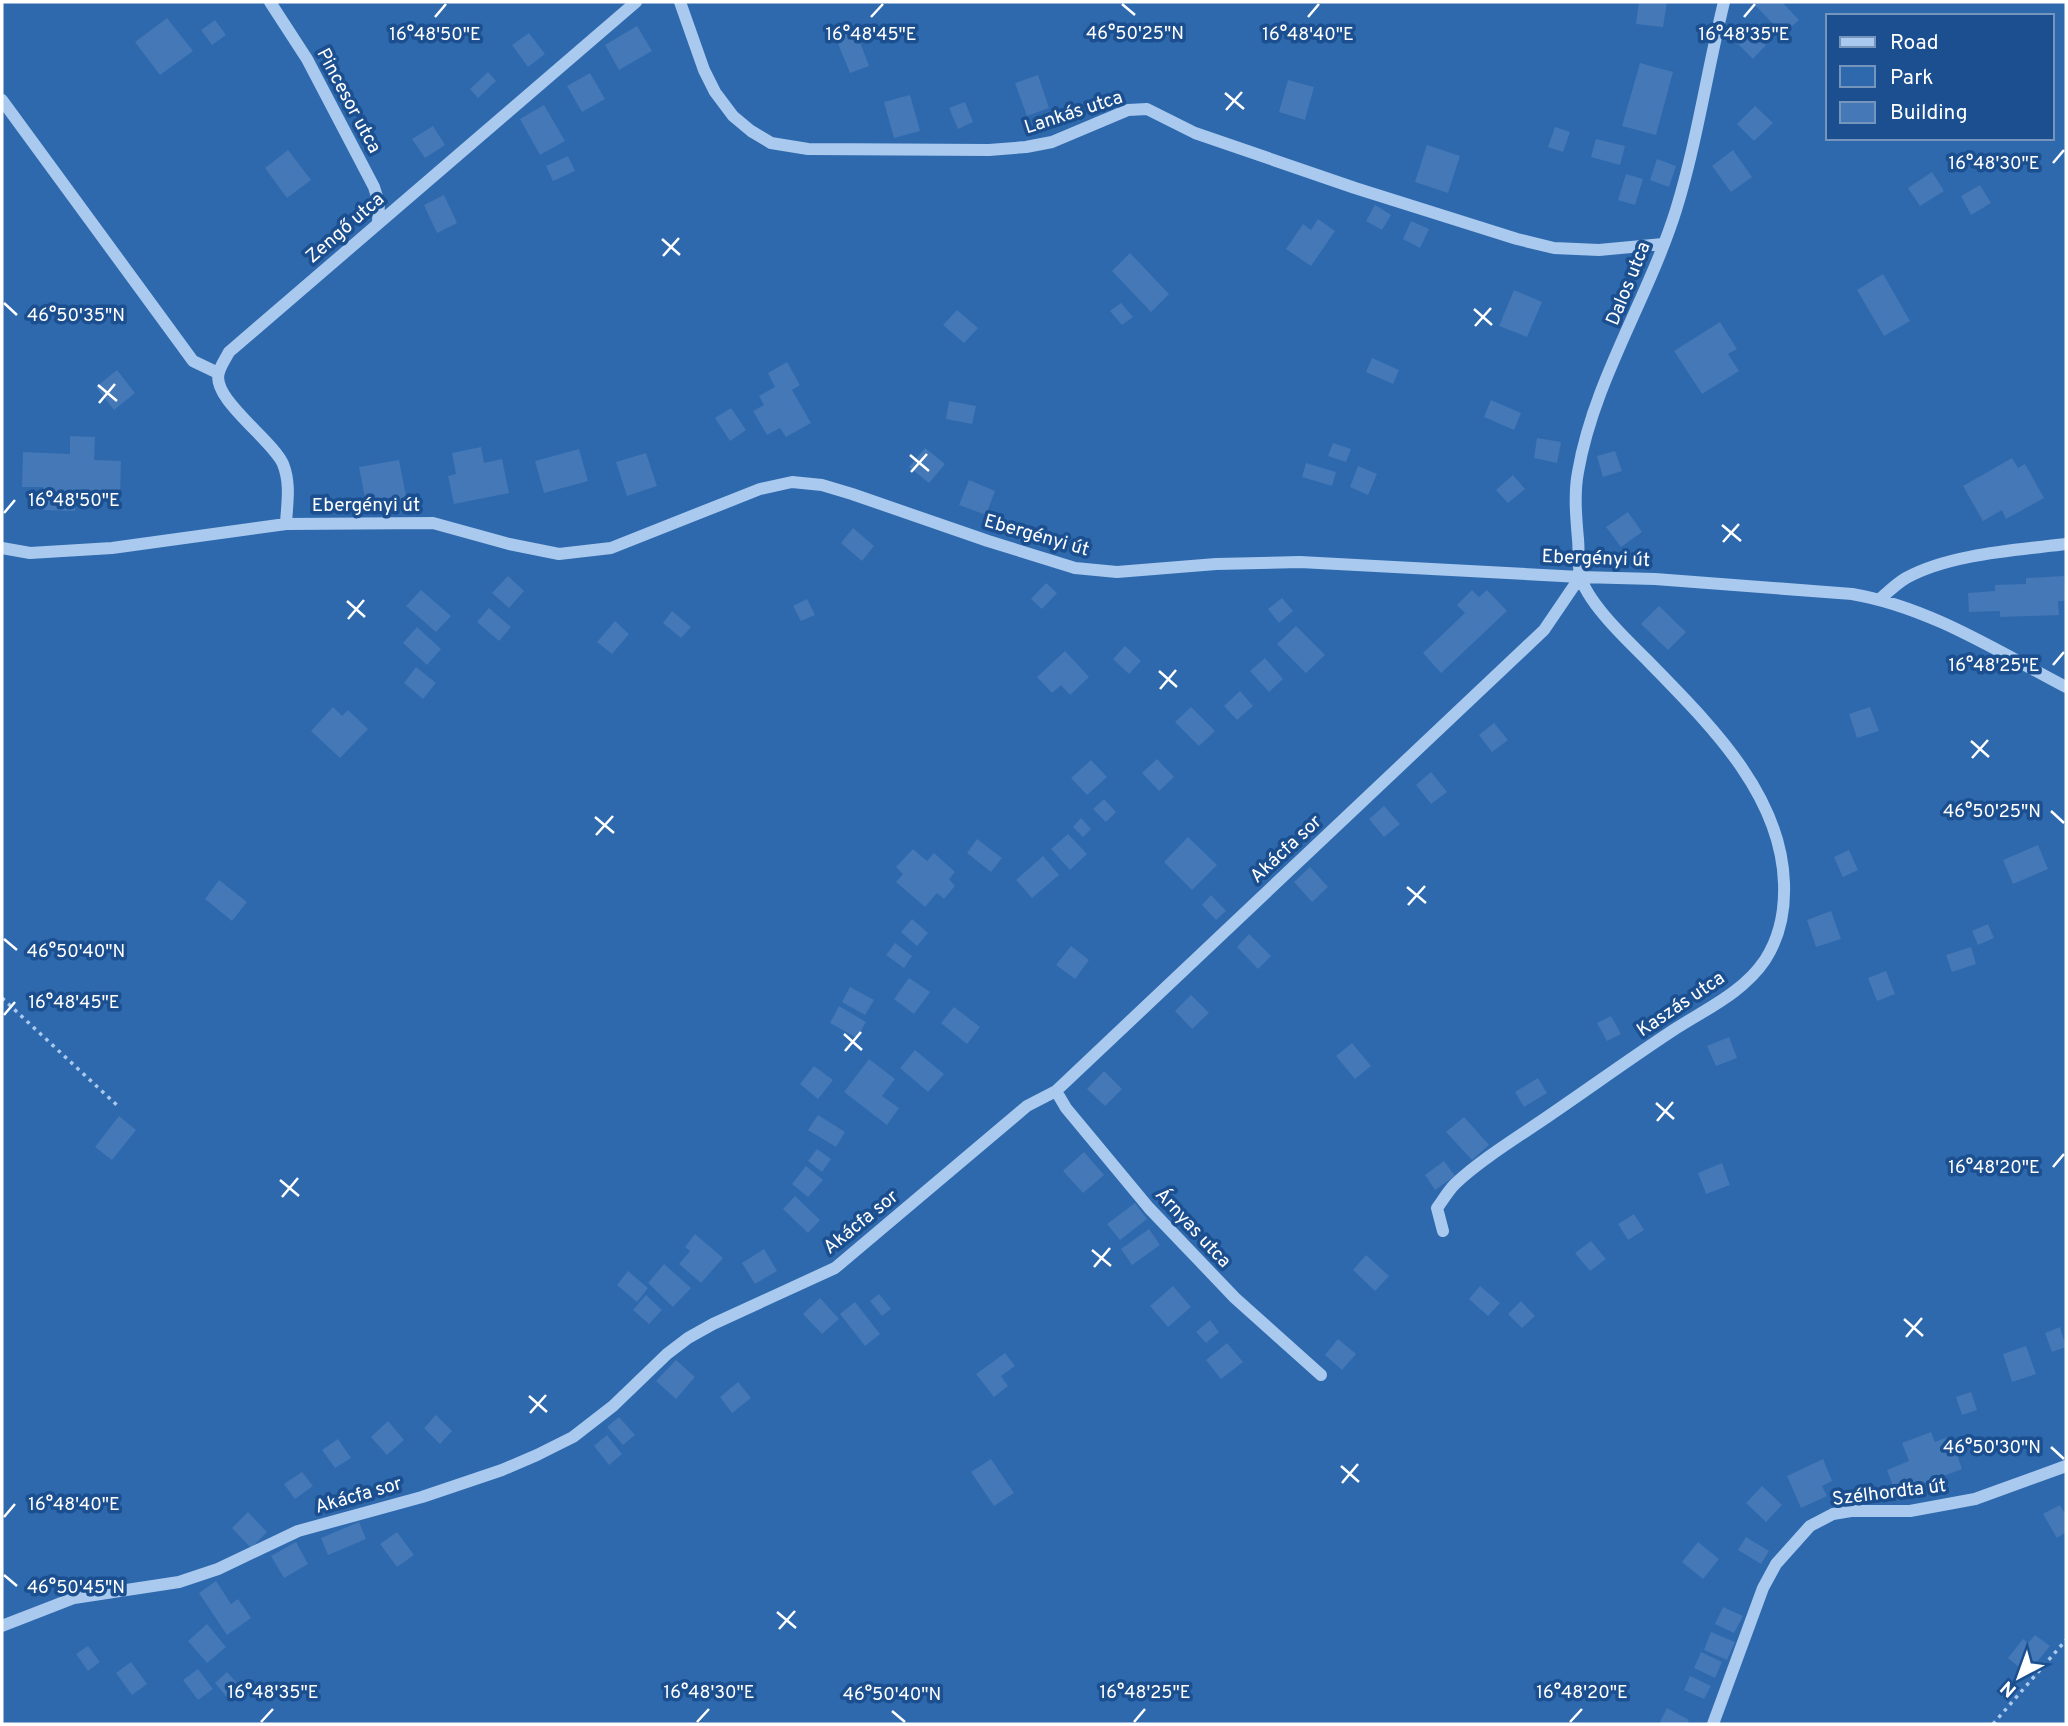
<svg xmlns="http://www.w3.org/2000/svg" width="2068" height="1726" viewBox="0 0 2068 1726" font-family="Overpass,sans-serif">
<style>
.green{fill:#2e69ad;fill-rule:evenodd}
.building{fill:#4478b7}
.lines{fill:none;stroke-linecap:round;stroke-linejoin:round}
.path{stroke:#a9c9ee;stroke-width:3.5;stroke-dasharray:3.5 5;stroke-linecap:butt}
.minor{stroke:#a9c9ee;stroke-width:12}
.ticks{fill:none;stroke:#fff;stroke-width:2.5}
.labels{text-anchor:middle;stroke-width:7;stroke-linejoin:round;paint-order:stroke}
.street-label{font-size:19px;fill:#fff;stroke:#1b4f8f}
.ticks-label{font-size:18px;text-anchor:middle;fill:#fff;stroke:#1b4f8f;stroke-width:7;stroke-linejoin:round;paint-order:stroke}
</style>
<rect width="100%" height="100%" fill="#1b4f8f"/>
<!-- green -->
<path class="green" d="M2,2H2066V1724H2ZM1828,16H2052V138H1828Z"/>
<!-- building -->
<path class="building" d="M1639,2H1667L1663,27L1636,24Z
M1752,2H1782L1799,20L1783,34Z
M167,18L193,51L160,75L135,42Z
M215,20L226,35L212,45L201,30Z
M637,26L652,51L619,70L605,45Z
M854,26L869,66L850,73L834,34Z
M1750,30L1766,45L1753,59L1737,43Z
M529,33L545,54L528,67L512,45Z
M1640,63L1673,72L1656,135L1622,126Z
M488,72L496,81L478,98L470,89Z
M590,73L605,99L582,112L567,86Z
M1038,75L1049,108L1027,116L1015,83Z
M1288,80L1314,87L1305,120L1279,112Z
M910,95L920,131L894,138L884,102Z
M965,102L973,122L958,129L949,108Z
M544,105L565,141L540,155L520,119Z
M1755,106L1773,123L1754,141L1737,124Z
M433,126L445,145L425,158L412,139Z
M1555,127L1570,132L1563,152L1548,147Z
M1596,139L1625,146L1620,165L1591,157Z
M1427,145L1460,156L1448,193L1415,182Z
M288,150L311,180L287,198L265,168Z
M1733,150L1752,177L1731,192L1712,166Z
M568,156L575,171L553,181L546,166Z
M1657,159L1676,166L1669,187L1650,180Z
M1932,172L1944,191L1920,206L1908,188Z
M1626,174L1643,179L1635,205L1618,200Z
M1980,185L1991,203L1971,215L1961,196Z
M444,195L457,223L437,233L424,205Z
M1375,205L1391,215L1382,230L1366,221Z
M1318,219L1335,231L1311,266L1286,249L1303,224L1311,230Z
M1411,221L1429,229L1420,248L1403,239Z
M1130,253L1169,294L1151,312L1112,271Z
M1883,274L1910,321L1884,336L1857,290Z
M1514,290L1542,302L1527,337L1499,326Z
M1121,303L1133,317L1122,325L1110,311Z
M957,310L978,328L964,343L943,325Z
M1720,322L1737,349L1728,354L1739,371L1702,394L1674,351Z
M1372,358L1399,370L1393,384L1366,372Z
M787,362L800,385L792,390L811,423L786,437L780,428L767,435L753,411L764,405L759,396L775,387L768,373Z
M117,370L135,393L114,410L96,387Z
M1491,400L1521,413L1514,430L1484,417Z
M949,401L976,406L972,424L946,419Z
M731,408L746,430L730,441L715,418Z
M70,436L95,437L94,460L121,461L120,496L75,495V511L43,510V487H22L23,452L70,454Z
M1537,438L1561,442L1557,463L1534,458Z
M1333,443L1351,449L1346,462L1328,456Z
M481,447L484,463L502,459L509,493L454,504L448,476L456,474L452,453Z
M925,448L945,464L929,483L909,467Z
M579,449L588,481L544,493L535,461Z
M1615,451L1622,471L1603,477L1597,456Z
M646,453L657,486L627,496L616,462Z
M2012,458L2018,468L2025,464L2044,498L2006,519L2002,510L1983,521L1963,486Z
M399,460L407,501L367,508L359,467Z
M1306,463L1336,472L1332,486L1302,477Z
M1358,466L1377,474L1368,495L1350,487Z
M1513,475L1525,489L1508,503L1496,490Z
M969,480L995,491L986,515L959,505Z
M1628,512L1642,532L1621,547L1606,527Z
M853,528L874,546L862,561L841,543Z
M508,576L524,591L509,608L492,593Z
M2064,576L2065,601H2058L2059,615L2000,617V611L1969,612L1968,593L1995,591V585L2026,584V578Z
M1046,583L1057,593L1042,609L1031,599Z
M421,590L451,616L436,632L406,606Z
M1472,590L1479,597L1487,590L1507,611L1441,673L1423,653L1465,613L1457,605Z
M1282,598L1293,611L1279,623L1268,609Z
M807,599L815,615L801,621L793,606Z
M1659,606L1686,632L1668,650L1641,624Z
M489,608L511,627L499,641L477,622Z
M672,611L691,627L681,638L663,623Z
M615,621L629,634L612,654L597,642Z
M1296,626L1325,655L1306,673L1277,644Z
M417,627L441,649L427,665L403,643Z
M1125,646L1141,661L1129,674L1113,659Z
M1065,651L1089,677L1070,695L1061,685L1052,693L1037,677Z
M1265,658L1283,679L1269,692L1250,671Z
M416,667L436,683L423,699L404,683Z
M1240,691L1253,706L1237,720L1224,706Z
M333,707L342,716L348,710L368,729L340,758L311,731Z
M1191,707L1215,731L1199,746L1175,722Z
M1870,707L1879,731L1857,738L1849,714Z
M1494,723L1508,740L1492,752L1479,735Z
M1157,759L1174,777L1159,791L1142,773Z
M1091,760L1107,777L1087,795L1071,778Z
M1431,772L1447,792L1431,804L1416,785Z
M1104,799L1116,812L1106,822L1093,809Z
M1384,806L1400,824L1384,837L1369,819Z
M1081,818L1091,829L1083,837L1073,827Z
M1068,834L1087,854L1070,870L1051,849Z
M1188,837L1217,865L1192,890L1164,862Z
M977,839L1002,858L991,872L967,853Z
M2038,845L2048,869L2013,884L2003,860Z
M913,849L927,861L934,853L955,872L949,879L955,886L944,899L937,893L925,907L896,882L903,874L896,867Z
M1849,850L1858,870L1843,877L1834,857Z
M1043,856L1059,875L1032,898L1016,880Z
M1310,867L1328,887L1312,902L1294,882Z
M219,880L247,902L232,921L205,899Z
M1211,895L1226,911L1216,920L1202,905Z
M1831,911L1841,939L1816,947L1807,920Z
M912,919L928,933L917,946L901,932Z
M1988,924L1994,938L1978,945L1972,931Z
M1249,934L1271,956L1258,969L1237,947Z
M895,943L912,956L904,968L886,955Z
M1071,946L1089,960L1075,979L1056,965Z
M1971,947L1976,964L1952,972L1946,955Z
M1886,971L1895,994L1877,1001L1868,978Z
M909,978L930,992L914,1014L894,999Z
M850,987L874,1000L865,1015L842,1002Z
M1191,995L1209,1013L1192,1029L1175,1011Z
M839,1006L866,1022L857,1038L830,1023Z
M954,1007L980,1027L967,1044L941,1023Z
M1611,1016L1621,1034L1607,1041L1597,1023Z
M1729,1037L1737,1058L1716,1066L1707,1046Z
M1352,1043L1371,1066L1355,1079L1336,1056Z
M915,1050L944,1074L928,1092L900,1068Z
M869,1059L895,1079L882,1096L899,1108L887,1125L844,1092Z
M814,1066L833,1080L818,1099L800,1084Z
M1104,1071L1122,1089L1105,1106L1087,1089Z
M1538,1078L1547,1093L1524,1107L1515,1092Z
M818,1115L845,1132L836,1147L808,1130Z
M119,1116L136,1130L112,1160L95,1147Z
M1464,1117L1489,1145L1472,1160L1446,1132Z
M817,1149L831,1159L822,1172L808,1161Z
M1084,1152L1104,1175L1083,1193L1063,1171Z
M1444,1161L1455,1176L1435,1190L1425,1175Z
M1722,1163L1730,1185L1706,1194L1698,1173Z
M806,1166L823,1180L808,1197L792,1184Z
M795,1196L820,1220L808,1233L783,1209Z
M1135,1203L1147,1219L1120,1240L1107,1224Z
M1634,1214L1644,1230L1628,1240L1618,1224Z
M1149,1229L1160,1245L1132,1265L1121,1249Z
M695,1234L723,1258L701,1283L679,1264L690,1251L685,1247Z
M1591,1241L1606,1259L1590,1271L1575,1253Z
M764,1249L777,1271L755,1284L742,1263Z
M1366,1255L1389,1276L1375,1291L1353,1270Z
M664,1264L691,1288L673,1307L648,1283Z
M628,1271L648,1288L637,1302L617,1285Z
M1173,1286L1191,1307L1168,1327L1150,1306Z
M1480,1286L1500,1303L1488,1316L1469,1299Z
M879,1294L891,1309L882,1316L870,1301Z
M646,1295L662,1310L649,1324L633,1310Z
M820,1298L839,1319L822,1334L803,1314Z
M1521,1301L1535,1316L1522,1328L1508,1314Z
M855,1302L880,1334L865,1346L840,1314Z
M1210,1320L1219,1332L1206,1343L1196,1332Z
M2060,1327L2066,1347L2052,1352L2045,1333Z
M1338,1339L1356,1354L1342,1370L1325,1355Z
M1227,1343L1243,1362L1221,1379L1206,1360Z
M2026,1346L2036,1374L2012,1382L2003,1354Z
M1005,1353L1015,1366L1001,1376L1008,1386L994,1397L976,1374Z
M676,1360L695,1377L676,1399L656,1381Z
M738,1382L751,1398L732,1413L720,1397Z
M1971,1392L1977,1410L1962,1415L1956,1397Z
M436,1415L452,1431L440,1444L424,1428Z
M619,1417L635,1435L623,1445L607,1427Z
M388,1421L404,1440L387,1455L371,1437Z
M1931,1432L1935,1442L1950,1436L1962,1469L1896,1494L1887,1470L1909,1461L1902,1443Z
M607,1435L622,1454L609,1465L594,1446Z
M338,1439L351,1458L335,1468L322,1450Z
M991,1459L1014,1493L994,1506L971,1472Z
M1823,1459L1832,1481L1822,1486L1827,1496L1801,1508L1787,1476Z
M302,1472L313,1486L295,1499L284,1484Z
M1762,1486L1782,1505L1766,1522L1746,1503Z
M2060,1505L2066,1515V1532L2057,1538L2043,1514Z
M248,1512L267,1532L251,1548L232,1528Z
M359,1522L366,1539L328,1555L321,1538Z
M397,1532L414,1555L397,1567L380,1544Z
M1746,1537L1769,1551L1761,1564L1738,1550Z
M296,1542L308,1564L284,1578L271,1556Z
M1698,1542L1719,1559L1703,1579L1682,1562Z
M216,1581L231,1604L238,1599L251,1618L227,1635L199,1593Z
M1723,1607L1743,1616L1734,1633L1715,1624Z
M207,1624L226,1647L207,1663L188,1641Z
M1711,1632L1735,1642L1727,1660L1704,1650Z
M2035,1635L2050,1646L2027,1674L2008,1658L2023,1639L2028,1643Z
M88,1646L100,1662L88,1671L76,1654Z
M1701,1652L1722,1662L1715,1678L1694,1668Z
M131,1662L147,1684L132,1695L116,1673Z
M198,1669L213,1689L198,1700L183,1680Z
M227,1672L244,1691L231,1702L215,1683Z
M1690,1676L1711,1686L1704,1699L1684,1690Z
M1667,1708L1689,1720L1687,1724H1659Z"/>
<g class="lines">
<!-- path -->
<path class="path" d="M2,998L120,1108
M1993,1724L2066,1640"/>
<!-- minor -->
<path class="minor" d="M270,2L307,59L374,187L379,203L378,222
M680,2L704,70L715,92L733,116L751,131L771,143L808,149L989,150L1026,147L1052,142L1128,110L1147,109L1195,133L1355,188L1517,239L1554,248L1599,250L1663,244
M2,100L193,361L218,373
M286,524C287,503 291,484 283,464C273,440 210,398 219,372C221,365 226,358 229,352L636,2
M2,548L30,553L112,548L286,524L433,523L509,544L559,554L611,548L760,489L792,482L822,485L852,494L988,541L1075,568L1117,572L1216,564L1300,562L1580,577L1655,579L1852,594C1929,607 1997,651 2066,687
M1880,599C1888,592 1896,584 1906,578C1949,554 2017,550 2066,544
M1056,1091L1066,1108L1149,1208L1235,1298L1321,1375
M1443,1231L1437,1208C1443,1200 1448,1191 1455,1184C1480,1160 1521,1135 1550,1115C1591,1087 1631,1058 1672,1031C1704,1010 1743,993 1765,960C1780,937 1785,910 1784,883C1781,792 1707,722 1648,661C1628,641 1587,603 1580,575C1578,564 1579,550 1578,539C1576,517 1574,493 1578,472C1594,380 1648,299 1676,210C1697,142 1707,71 1724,2
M2,1626L74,1598L179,1582L218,1569L298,1531L422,1497L502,1470L537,1455L573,1437L613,1406L667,1354L688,1338L713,1324L835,1268L1027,1106L1056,1091L1544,630L1580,577
M1713,1724L1763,1588L1776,1564L1810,1526L1833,1514L1851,1511H1910L1975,1499L2066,1466"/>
</g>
<!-- ticks -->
<path class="ticks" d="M1122,4L1135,15M435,17L446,4M871,17L883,4M1308,17L1319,4M1744,17L1755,4M1225,93L1244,109M1226,110L1242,92M2053,163L2064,150M662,239L680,255M663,256L679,238M4,303L17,315M1474,309L1492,325M1475,326L1491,308M98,385L117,401M99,403L115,384M910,455L929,471M911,472L927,454M4,513L15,500M1722,525L1741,541M1723,542L1739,524M347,601L365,617M348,619L364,600M2053,665L2064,652M1159,671L1177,687M1160,689L1176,670M1971,741L1989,757M1972,758L1988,740M2051,811L2064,823M595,817L614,833M596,835L613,816M1407,887L1426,903M1408,905L1425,886M4,939L17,950M4,1015L15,1002M844,1034L862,1050M845,1051L861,1032M1656,1103L1674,1119M1657,1121L1673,1102M2053,1167L2064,1154M280,1180L299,1196M282,1197L298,1178M1092,1250L1111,1266M1094,1267L1110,1248M1904,1319L1923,1336M1906,1337L1922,1318M529,1396L547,1412M530,1413L546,1395M2051,1447L2064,1459M1341,1466L1359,1482M1342,1483L1358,1464M4,1517L15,1504M4,1575L17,1586M777,1612L796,1628M779,1629L795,1611M892,1711L905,1722M261,1722L273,1709M697,1722L709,1709M1134,1722L1145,1709M1570,1722L1582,1709"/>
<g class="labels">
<!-- street labels -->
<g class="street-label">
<text transform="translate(350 100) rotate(62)" y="7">Pincesor utca</text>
<text transform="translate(1073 111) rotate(-18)" y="7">Lankás utca</text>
<text transform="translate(344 227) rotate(-41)" y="7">Zengő utca</text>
<text transform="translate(1627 283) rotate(-68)" y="7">Dalos utca</text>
<text x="366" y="511">Ebergényi út</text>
<text transform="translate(1037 534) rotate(16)" y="7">Ebergényi út</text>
<text transform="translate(1596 557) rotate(2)" y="7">Ebergényi út</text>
<text transform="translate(1285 848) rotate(-43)" y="7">Akácfa sor</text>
<text transform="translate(1680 1003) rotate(-34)" y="7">Kaszás utca</text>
<text transform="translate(860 1221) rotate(-39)" y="7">Akácfa sor</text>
<text transform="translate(1194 1227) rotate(47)" y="7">Árnyas utca</text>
<text transform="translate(1889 1491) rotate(-7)" y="7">Szélhordta út</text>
<text transform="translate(358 1494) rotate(-16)" y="7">Akácfa sor</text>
</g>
</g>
<g class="ticks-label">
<text x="1135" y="39">46°50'25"N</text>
<text x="435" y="40">16°48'50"E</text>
<text x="871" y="40">16°48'45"E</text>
<text x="1308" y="40">16°48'40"E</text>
<text x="1744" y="40">16°48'35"E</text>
<text x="1994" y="169">16°48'30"E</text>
<text x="76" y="321">46°50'35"N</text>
<text x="74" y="506">16°48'50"E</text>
<text x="1994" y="671">16°48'25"E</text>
<text x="1992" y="817">46°50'25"N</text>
<text x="76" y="957">46°50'40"N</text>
<text x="74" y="1008">16°48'45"E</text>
<text x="1994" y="1173">16°48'20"E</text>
<text x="1992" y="1453">46°50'30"N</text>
<text x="74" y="1510">16°48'40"E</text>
<text x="76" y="1593">46°50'45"N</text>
<text x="273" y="1698">16°48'35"E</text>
<text x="709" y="1698">16°48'30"E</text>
<text x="1145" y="1698">16°48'25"E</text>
<text x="1582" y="1698">16°48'20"E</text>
<text x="892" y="1700">46°50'40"N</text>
</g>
<!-- border -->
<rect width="2068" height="1726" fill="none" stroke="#ffffff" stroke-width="7"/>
<!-- legend -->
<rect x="1826" y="14" width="228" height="126" fill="#1b4f8f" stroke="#7695bc" stroke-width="2"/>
<rect x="1840" y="37" width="35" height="10" fill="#a9c9ee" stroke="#7695bc" stroke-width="2"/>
<text x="1890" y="49" font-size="21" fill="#ffffff">Road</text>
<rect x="1840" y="66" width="35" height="21" fill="#2e69ad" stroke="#7695bc" stroke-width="2"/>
<text x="1890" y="84" font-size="21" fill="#ffffff">Park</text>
<rect x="1840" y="102" width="35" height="21" fill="#4478b7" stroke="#7695bc" stroke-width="2"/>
<text x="1890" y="119" font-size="21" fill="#ffffff">Building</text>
<!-- north arrow -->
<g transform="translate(2019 1677) rotate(221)" stroke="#1b4f8f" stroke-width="5" paint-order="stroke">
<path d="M0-5L12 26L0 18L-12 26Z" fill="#ffffff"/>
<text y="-10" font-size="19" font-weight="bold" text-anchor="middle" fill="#ffffff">N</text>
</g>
</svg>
